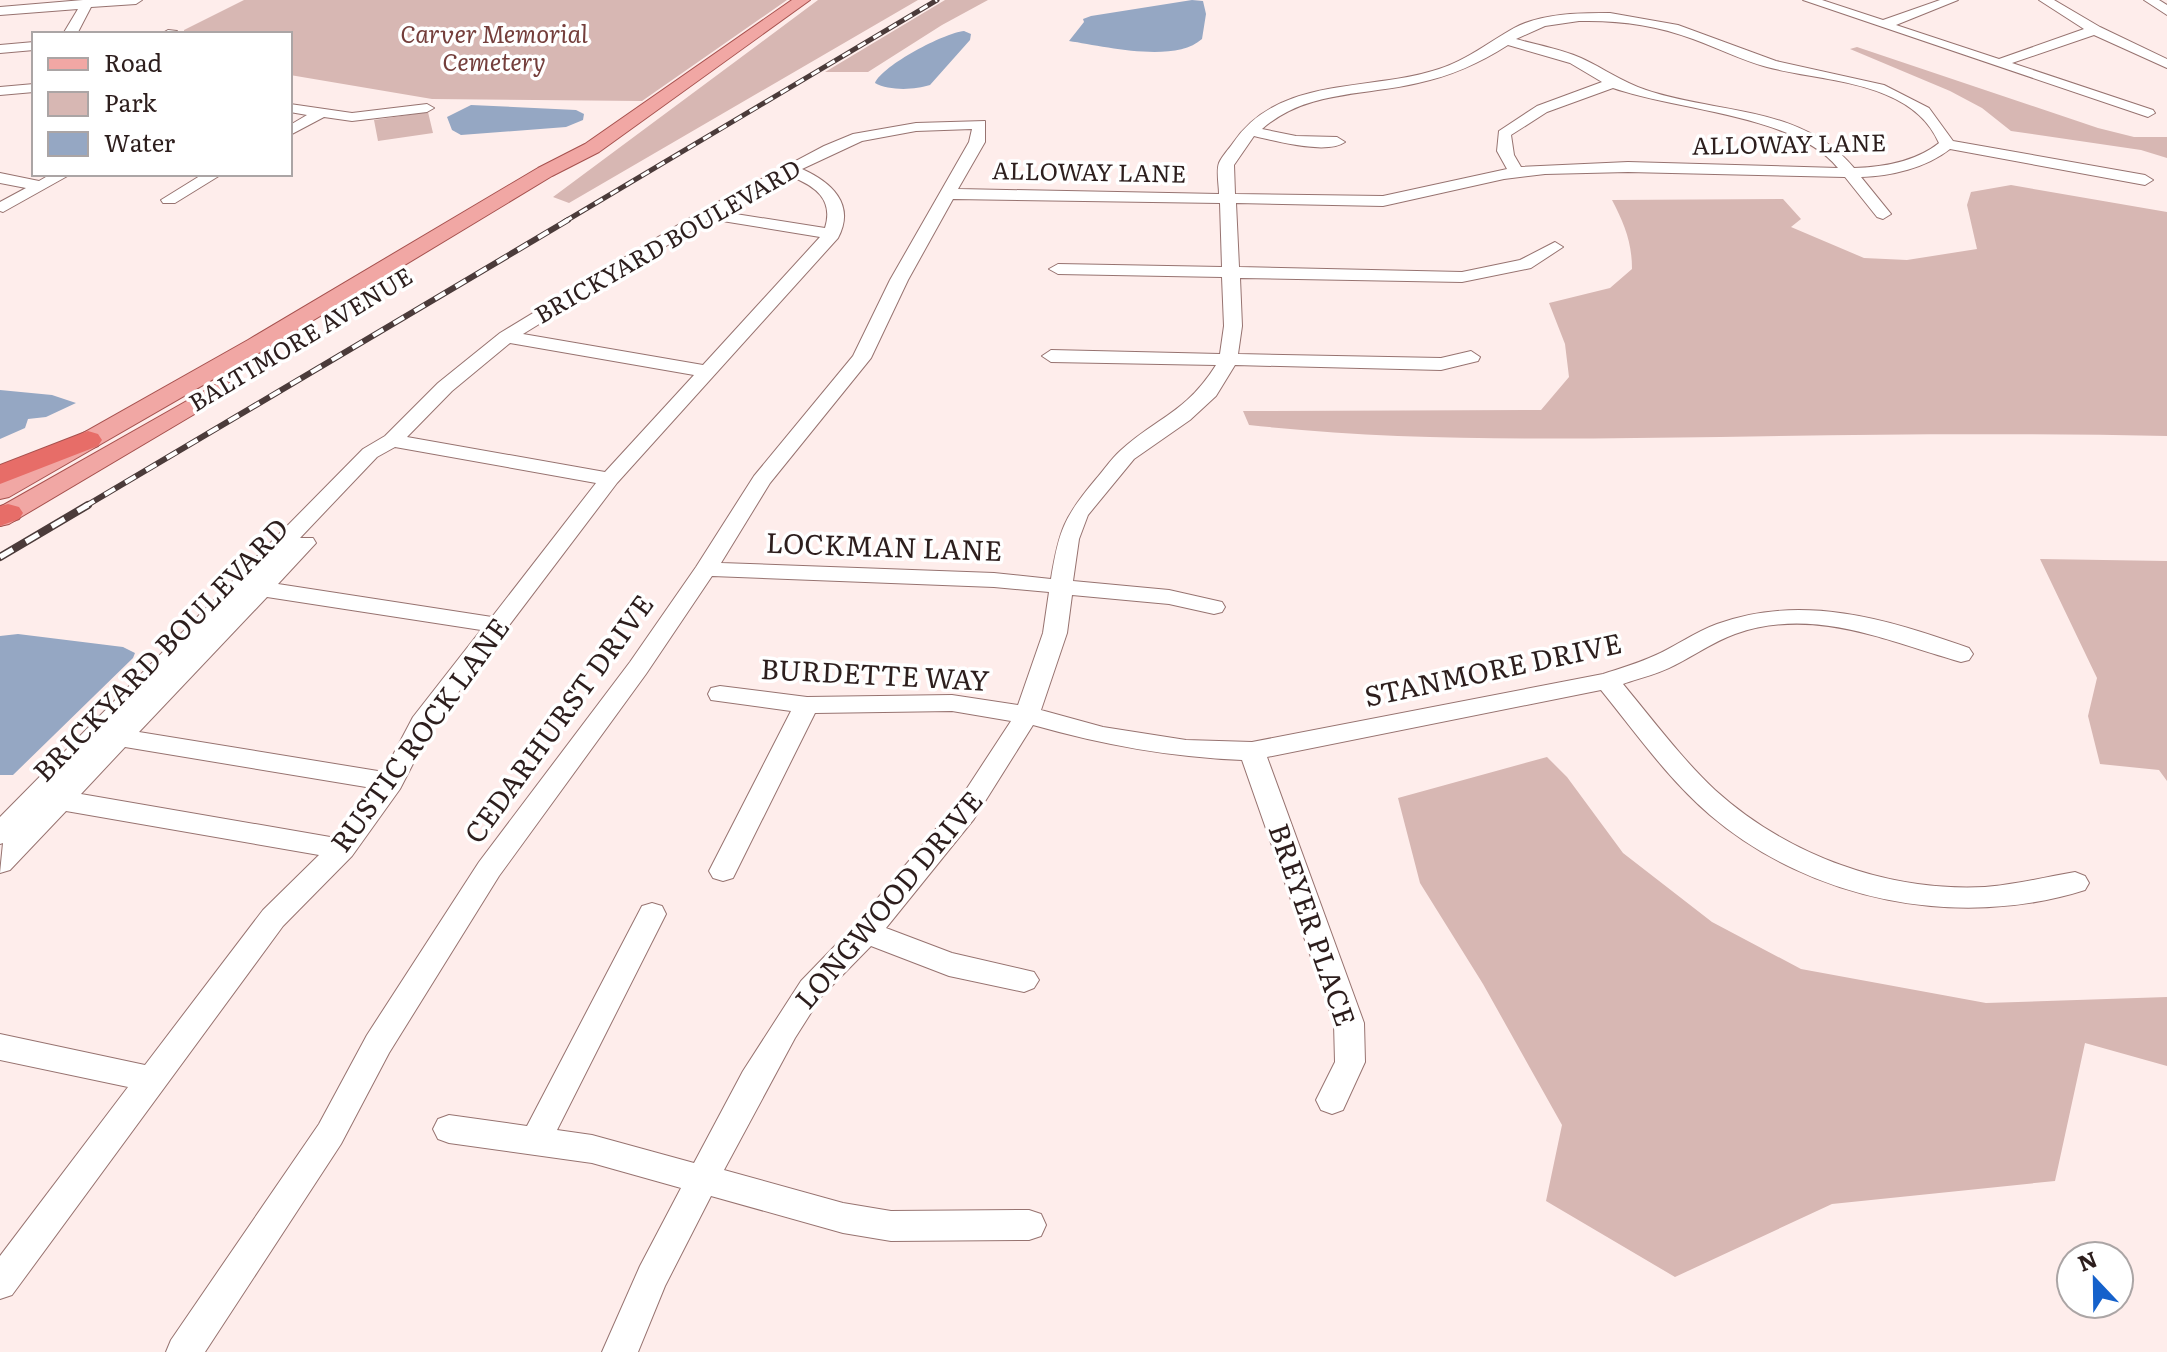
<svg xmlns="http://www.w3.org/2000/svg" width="2167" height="1352" viewBox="0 0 2167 1352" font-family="Literata,serif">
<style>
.green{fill:#d7b7b3}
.water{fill:#95a7c3}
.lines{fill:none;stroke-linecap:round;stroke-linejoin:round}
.minor-casing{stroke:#977370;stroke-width:2}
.major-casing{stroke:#a6514e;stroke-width:2}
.highway-casing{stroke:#a6514e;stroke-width:2}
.minor{fill:#fff;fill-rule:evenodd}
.major{fill:#f1a7a4;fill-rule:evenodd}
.highway{fill:#e76d68;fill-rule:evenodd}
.rail-far2-casing{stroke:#4b3b3a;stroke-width:5}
.rail-far1-casing{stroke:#4b3b3a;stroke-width:6}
.rail-casing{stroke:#4b3b3a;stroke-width:8}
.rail-far2{stroke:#fff;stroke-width:3;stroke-dasharray:9;stroke-linecap:butt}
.rail-far1{stroke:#fff;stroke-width:4;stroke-dasharray:12;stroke-linecap:butt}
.rail{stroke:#fff;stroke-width:5;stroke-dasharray:15;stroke-linecap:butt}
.labels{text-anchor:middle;stroke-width:7;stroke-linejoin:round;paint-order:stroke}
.far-park-label{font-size:24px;font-style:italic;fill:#743e3b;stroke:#fff}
.far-street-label{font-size:24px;fill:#2d1e1d;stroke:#fff}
.street-label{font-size:28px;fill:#2d1e1d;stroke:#fff}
</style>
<rect width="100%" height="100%" fill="#feedeb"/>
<!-- green -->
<path class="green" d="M244,0H787L642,101L432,99L290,75V34H184V30Z
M818,0H918L569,203L553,197Z
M945,0H988L942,25L868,72H825Z
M1857,47L2098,128L2134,137H2167V158L2141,150L2011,131L1982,108L1950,91L1850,49Z
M428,112L433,133L378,141L374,120Z
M2011,185L2167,212V436C2018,433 1869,434 1720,437C1563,439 1405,442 1249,425L1243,411L1541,410L1569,377L1565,344L1549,303L1610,288L1632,269C1632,242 1624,223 1612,200L1783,199L1801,219L1791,227L1864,258L1907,260L1977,249L1967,205L1971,192Z
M2040,559L2167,561V781L2159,770L2100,764L2088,716L2097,678Z
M1547,757L1567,777L1623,853L1712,922L1801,969L1986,1003L2167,997V1066L2085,1043L2055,1181L1832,1204L1675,1277L1546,1201L1562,1125L1483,984L1420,883L1398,798Z"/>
<!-- water -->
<path class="water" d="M1192,0L1203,1L1206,14L1202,39C1174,64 1103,46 1069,41L1084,22L1083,19L1091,16Z
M964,31L971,34L970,40L930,85C915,90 889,91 875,83C883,65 944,33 964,31Z
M471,105L576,110L584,114L583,120L566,127L461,135L452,130L447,117Z
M0,390L52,395L76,403L46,417L28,419L25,428L0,439Z
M18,634L123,647L135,653L133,658L13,775H0V636Z"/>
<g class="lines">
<!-- minor casing -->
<g class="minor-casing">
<path id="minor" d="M142,0L136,4L91,7L77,34H63L78,9L0,15V7L83,0Z
M1803,0H1822L1883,20L1940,0H1958L1896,25L1999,59L2084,29L2039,0H2054L2100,27L2167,59V68L2094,35L2012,63L2153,110L2155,113L2148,117Z
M2144,0H2159L2167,5V15Z
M1610,13L1678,25L1776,61L1884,85L1929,108L1953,141L2145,175L2153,180L2145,185L1950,149C1926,168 1891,176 1861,177L1891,214L1883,219L1877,217L1845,177L1628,172L1545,174L1504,179L1383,206L1236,203L1239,267L1462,272L1520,260L1555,242L1563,247L1531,268L1462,282L1240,278L1242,326L1238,354L1441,358L1471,351L1480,357L1478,361L1441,370L1235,365L1216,396L1190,420L1134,459L1088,515L1079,539L1073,581L1169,590L1222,602L1225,607L1222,612L1214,614L1169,604L1072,595L1067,633L1041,710L1103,727L1186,740L1252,742L1603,674C1621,668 1639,663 1656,655C1676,646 1695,632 1717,624C1802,593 1887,619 1969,648L1973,654L1969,660L1961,662C1886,641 1814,606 1735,634C1713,642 1695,655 1675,665C1658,674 1640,678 1623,684C1653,720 1681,758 1715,790C1787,855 1887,892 1985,887C2015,885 2045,877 2075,872L2085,876L2089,883L2085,890C1959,930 1811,901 1710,815C1668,779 1636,733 1601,690L1267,757L1364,1023L1365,1062L1343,1110L1332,1114L1321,1110L1316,1100L1335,1062L1334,1023L1242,760C1170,757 1103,745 1033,725L974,819L886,928L952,953L1034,972L1039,980L1034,988L1024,992L949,976L871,946L821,997L795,1038L724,1170L843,1203L891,1211L1029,1210L1041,1214L1046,1225L1041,1236L1029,1240L891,1241L843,1233L711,1196L665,1286L638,1352H602L640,1266L681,1188L592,1163L449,1143L438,1139L433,1129L438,1119L449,1115L527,1126L642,906L652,903L662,906L666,914L557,1130L592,1135L694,1163L743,1071L801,981L856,924L956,805L1011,721L952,711L815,713L733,878L723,881L713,878L709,871L791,711L711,700L708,694L711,688L720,686L807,697L952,695L1018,705L1043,633L1049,592L994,587L712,576L646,674L499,876L389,1053L341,1144L205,1352H166L171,1340L319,1124L367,1035L479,862L630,662L696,567L754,476L853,356L890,280L969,142L972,129L916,131L862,141L802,169C831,182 856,204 838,238L617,483L432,727L400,789L352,856L283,926L12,1295L0,1299V1256L128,1087L0,1060V1034L145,1065L263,910L319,855L66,811L10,870L0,873L3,843L0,844V817L363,449L385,436L438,383L500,333L701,211L824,146L853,134L916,123L985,121V142L958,189L1219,194C1219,185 1216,171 1219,163C1222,156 1229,149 1233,143C1279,75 1370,92 1439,69C1467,60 1489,42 1514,28C1542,13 1579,13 1610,13ZM1579,21C1618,20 1656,25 1693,39C1718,48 1741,60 1767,67C1823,82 1912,80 1939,143C1915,162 1884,167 1854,168C1802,105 1716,114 1646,90C1622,82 1603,68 1581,58C1561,49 1537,45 1516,39L1545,26ZM1508,45L1570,63L1602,82L1537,106L1499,131L1497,151L1507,169L1383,196L1235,194L1234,165L1254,136C1275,141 1327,155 1345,142L1337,137L1296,136L1262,129C1306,90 1364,96 1418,83C1451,76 1480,63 1508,45ZM1613,88C1678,111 1794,114 1838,168L1628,162L1521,167L1514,155L1511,135L1547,112ZM790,176C815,186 834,199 825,228L723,212ZM953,199L1220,203L1222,267L1058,264L1049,269L1058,274L1222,277L1224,326L1220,354L1051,350L1042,356L1051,362L1216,365C1186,413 1157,417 1120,451C1111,459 1104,470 1096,479C1064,517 1059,530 1051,579L994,573L721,563L770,483L871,358L908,280ZM710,219L820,237L703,365L523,334ZM510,343L694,375L605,472L407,437L452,391ZM395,447L596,483L492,617L278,584L316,543L313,538H300L377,457ZM267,597L481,630L413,717L384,772L139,732ZM125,747L372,788L336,838L81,794Z
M168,30L177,31L179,34H161Z
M34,42V50L0,53V45Z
M34,84V92L0,95V87Z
M290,104L352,113L427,104L434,108L427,112L352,121L324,117L290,135V125L307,115L290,112Z
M0,173L39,181L51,174H71L3,212L0,211V202L26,188L0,183Z
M203,174H222L175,203H163L161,200Z"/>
</g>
<!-- major casing -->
<g class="major-casing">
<path id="major" d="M792,0H810L599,152L552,176L264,350L9,497L0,499V480L248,340L538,168L585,144Z
M222,381L230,383L234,388L230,393L9,524L0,526V507Z"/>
</g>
<!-- highway casing -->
<g class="highway-casing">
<path id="highway" d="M88,431L98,434L102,440L98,446L0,484V465Z
M8,504L19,507L23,513L19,519L0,526V506Z"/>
</g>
<!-- minor -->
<use href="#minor" class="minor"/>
<!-- major -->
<use href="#major" class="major"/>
<!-- highway -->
<use href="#highway" class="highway"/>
<!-- rail-far2 casing -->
<g class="rail-far2-casing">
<path id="rail-far2" d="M564,222L937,0"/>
</g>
<!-- rail-far1 casing -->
<g class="rail-far1-casing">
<path id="rail-far1" d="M84,507L568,220"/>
</g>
<!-- rail casing -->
<g class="rail-casing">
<path id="rail" d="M0,557L88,505"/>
</g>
<!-- rail-far2 -->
<use href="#rail-far2" class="rail-far2"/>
<!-- rail-far1 -->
<use href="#rail-far1" class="rail-far1"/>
<!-- rail -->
<use href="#rail" class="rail"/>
</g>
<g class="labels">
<!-- far-park labels -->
<g class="far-park-label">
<text x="494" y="43">Carver Memorial<tspan x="494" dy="28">Cemetery</tspan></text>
</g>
<!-- far-street labels -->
<g class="far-street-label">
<text transform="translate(1789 145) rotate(-1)" y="8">ALLOWAY LANE</text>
<text transform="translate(1089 173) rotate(1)" y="8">ALLOWAY LANE</text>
<text transform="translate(668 242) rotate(-30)" y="8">BRICKYARD BOULEVARD</text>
<text transform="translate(301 340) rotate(-31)" y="8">BALTIMORE AVENUE</text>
</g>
<!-- street labels -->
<g class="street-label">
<text transform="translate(884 547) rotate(2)" y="10">LOCKMAN LANE</text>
<text transform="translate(161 650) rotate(-46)" y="10">BRICKYARD BOULEVARD</text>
<text transform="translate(1493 670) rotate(-12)" y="10">STANMORE DRIVE</text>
<text transform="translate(875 675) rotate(3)" y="10">BURDETTE WAY</text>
<text transform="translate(559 719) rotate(-54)" y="10">CEDARHURST DRIVE</text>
<text transform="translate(420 735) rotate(-54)" y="10">RUSTIC ROCK LANE</text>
<text transform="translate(889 900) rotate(-50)" y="10">LONGWOOD DRIVE</text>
<text transform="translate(1312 925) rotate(71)" y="10">BREYER PLACE</text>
</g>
</g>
<!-- legend -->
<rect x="32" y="32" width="260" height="144" fill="#ffffff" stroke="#aba5a5" stroke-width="2"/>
<rect x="48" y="58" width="40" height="12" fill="#f1a7a4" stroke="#aba5a5" stroke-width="2"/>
<text x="104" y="72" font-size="24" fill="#2d1e1d">Road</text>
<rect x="48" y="92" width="40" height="24" fill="#d7b7b3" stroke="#aba5a5" stroke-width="2"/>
<text x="104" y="112" font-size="24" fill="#2d1e1d">Park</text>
<rect x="48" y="132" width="40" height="24" fill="#95a7c3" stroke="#aba5a5" stroke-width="2"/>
<text x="104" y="152" font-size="24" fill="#2d1e1d">Water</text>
<!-- north arrow -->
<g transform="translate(2095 1280) rotate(338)"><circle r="38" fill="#ffffff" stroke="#aba5a5" stroke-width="2"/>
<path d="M0-6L14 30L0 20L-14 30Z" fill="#1561cb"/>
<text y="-12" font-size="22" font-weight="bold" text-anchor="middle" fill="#2d1e1d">N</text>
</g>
</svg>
